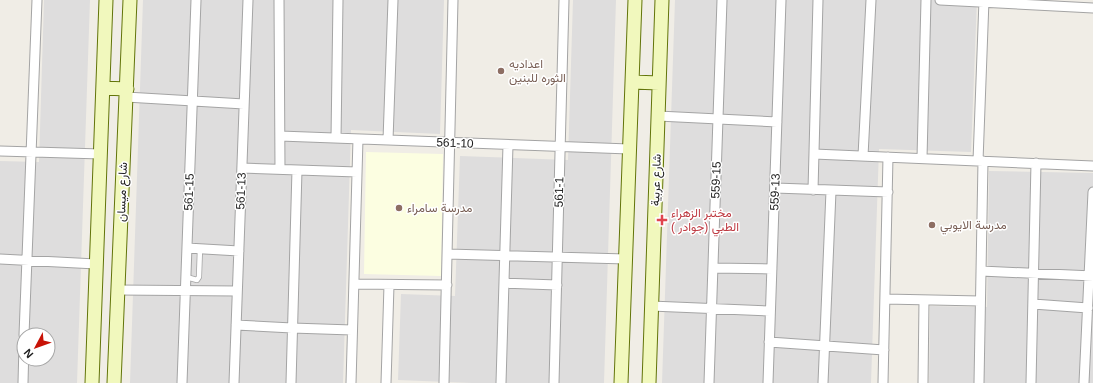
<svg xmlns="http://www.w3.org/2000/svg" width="1093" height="383" viewBox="0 0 1093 383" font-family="Arial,Vazirmatn,sans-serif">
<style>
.residential{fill:#dedddd;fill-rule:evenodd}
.education{fill:#fcfee1}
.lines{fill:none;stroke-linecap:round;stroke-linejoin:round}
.lane-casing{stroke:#a4a4a4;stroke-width:6}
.street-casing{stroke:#a4a4a4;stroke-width:11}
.secondary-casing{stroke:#627409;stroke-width:15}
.lane{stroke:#fff;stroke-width:4.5}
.street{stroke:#fff;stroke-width:9}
.secondary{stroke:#f1f8bd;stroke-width:13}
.education-dot{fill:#8d6e63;stroke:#fff;stroke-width:1.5}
.health-dot{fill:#e0444e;stroke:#fff;stroke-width:1.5}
.labels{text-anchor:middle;stroke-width:3;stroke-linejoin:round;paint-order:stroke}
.education-label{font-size:12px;fill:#785e54;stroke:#fff;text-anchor:start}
.street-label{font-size:12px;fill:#202020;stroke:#fff}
.health-label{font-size:12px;fill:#be3a42;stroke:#fff;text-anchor:start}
</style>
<rect width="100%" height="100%" fill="#f0ede6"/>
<!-- residential -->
<path class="residential" d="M44,0H90L77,383H0V161L39,162ZM24,335H48V359H24Z
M143,0H444L440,134L351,130L343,383H130Z
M573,0H616L604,383H472L398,380L401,294L455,296L460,156L568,160Z
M675,0H977L971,152L879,149L871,383H662Z
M989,171L1093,173V383H929L930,306L987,307Z"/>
<!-- education -->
<path class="education" d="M366,152L443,154L441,276L364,274Z"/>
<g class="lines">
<!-- lane casing -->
<g class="lane-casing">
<path id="lane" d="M186,277L197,280L199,277L200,248"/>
</g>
<!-- street casing -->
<g class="street-casing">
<path id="street" d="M279,0L280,169
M940,0L1093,8
M126,97L244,104
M658,116L777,122
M280,136L629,149
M336,138L338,0
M388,140L393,0
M0,151L101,154
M814,154L1093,166
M863,156L871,0
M922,158L926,0
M978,161L984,0
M242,168L357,172
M775,188L888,192
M813,190L818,0
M187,248L239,251
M448,254L626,259
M0,259L96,264
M713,268L772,269
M981,271L1093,276
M504,283L557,285
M354,284L447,285
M118,290L237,291
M885,299L980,301
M1033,304L1088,308
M651,306L770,311
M236,325L292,328L352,330
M24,335L37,0
M769,342L884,350
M23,383L24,344
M182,383L196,0
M234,383L248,0
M291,383L297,170
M351,383L358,139
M386,383L389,285
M444,383L453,0
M501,383L508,145
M554,383L564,0
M709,383L722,0
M768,383L781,0
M823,383L831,191
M883,383L888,157
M923,383L924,300
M979,383L983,161
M1031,383L1036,163
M1084,383L1093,192"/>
</g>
<!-- secondary casing -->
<g class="secondary-casing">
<path id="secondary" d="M632,82L659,83
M103,88L127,89
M92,383L106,0
M114,383L130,0
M621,383L635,0
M649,383L662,0"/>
</g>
<!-- lane -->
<use href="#lane" class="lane"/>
<!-- street -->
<use href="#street" class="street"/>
<!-- secondary -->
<use href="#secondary" class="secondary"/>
</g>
<!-- markers -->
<g class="education-dot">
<circle cx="501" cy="71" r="4"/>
<circle cx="399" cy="208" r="4"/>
<circle cx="932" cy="225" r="4"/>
</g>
<path class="health-dot" d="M660 214h4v4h4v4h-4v4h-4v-4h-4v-4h4z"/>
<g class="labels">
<!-- education labels -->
<g class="education-label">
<text x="509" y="68">اعداديه<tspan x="509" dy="14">الثوره للبنين</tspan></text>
<text x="407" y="212">مدرسة سامراء</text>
<text x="940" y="229">مدرسة الايوبي</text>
</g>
<!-- street labels -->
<g class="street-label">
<text transform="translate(455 143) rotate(2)" y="4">561-10</text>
<text transform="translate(656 180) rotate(-88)" y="4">شارع عربية</text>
<text transform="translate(716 180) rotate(-88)" y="4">559-15</text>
<text transform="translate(241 191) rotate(-88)" y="4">561-13</text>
<text transform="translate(122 192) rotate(-88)" y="4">شارع ميسان</text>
<text transform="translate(189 192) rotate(-88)" y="4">561-15</text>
<text transform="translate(559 192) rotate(-89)" y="4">561-1</text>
<text transform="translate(775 192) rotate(-88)" y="4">559-13</text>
</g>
<!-- health labels -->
<g class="health-label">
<text x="671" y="217">مختبر الزهراء<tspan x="671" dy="14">الطبي (جوادر )</tspan></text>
</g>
</g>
<!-- north arrow -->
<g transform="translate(36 347) rotate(229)"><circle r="19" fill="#ffffff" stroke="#a6a6a6"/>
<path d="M0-3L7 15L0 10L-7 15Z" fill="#c81307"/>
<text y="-6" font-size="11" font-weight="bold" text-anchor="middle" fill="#202020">N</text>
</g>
</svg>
